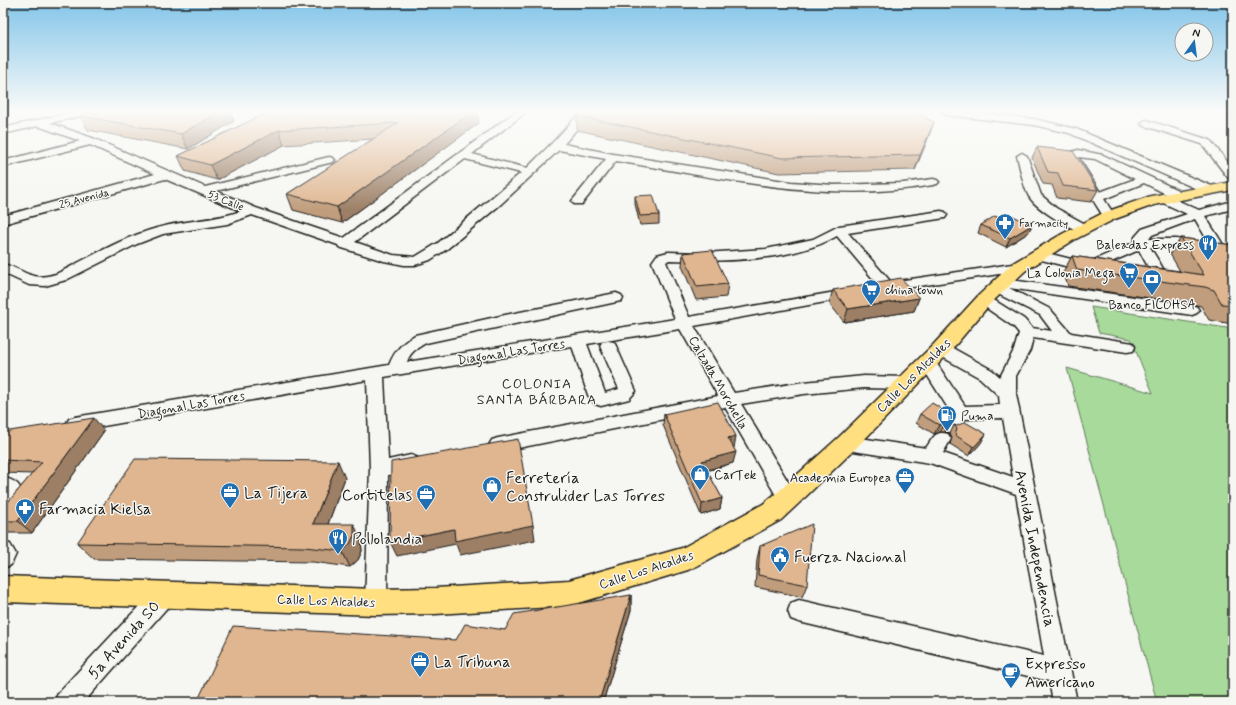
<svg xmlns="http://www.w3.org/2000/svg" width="1236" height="705" viewBox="0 0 1236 705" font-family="Mynerve,sans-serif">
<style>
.green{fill:#a7da9b;stroke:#627b5c}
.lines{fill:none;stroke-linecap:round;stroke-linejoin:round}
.minor-casing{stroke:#1c1c1c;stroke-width:3}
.major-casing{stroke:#1c1c1c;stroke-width:3}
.minor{fill:#f6f6f2;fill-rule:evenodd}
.major{fill:#ffdf80;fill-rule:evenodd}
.wall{fill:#c09d7c;stroke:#1c1c1c}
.shaded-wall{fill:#9c7f65;stroke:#1c1c1c}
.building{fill:#dfb690;stroke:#1c1c1c}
.labels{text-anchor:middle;stroke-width:3;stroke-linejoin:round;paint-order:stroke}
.far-street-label{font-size:11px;fill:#1c1c1c;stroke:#f6f6f2}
.far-poi-label{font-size:11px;fill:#1c1c1c;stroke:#f6f6f2;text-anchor:start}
.poi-label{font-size:13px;fill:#1c1c1c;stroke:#f6f6f2;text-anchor:end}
.street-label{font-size:13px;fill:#1c1c1c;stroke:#f6f6f2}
.neighbourhood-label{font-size:14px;letter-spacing:1px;fill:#1c1c1c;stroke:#f6f6f2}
.near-poi-label{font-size:16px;fill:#1c1c1c;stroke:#f6f6f2;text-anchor:start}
.near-street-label{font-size:16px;fill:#1c1c1c;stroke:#f6f6f2}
</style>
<rect width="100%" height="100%" fill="#f6f6f2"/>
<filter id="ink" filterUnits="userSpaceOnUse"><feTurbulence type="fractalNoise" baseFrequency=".025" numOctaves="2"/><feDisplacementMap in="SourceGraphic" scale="8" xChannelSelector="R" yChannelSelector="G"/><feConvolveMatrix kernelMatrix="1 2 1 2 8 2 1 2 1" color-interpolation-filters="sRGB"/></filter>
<g filter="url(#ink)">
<!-- green -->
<path class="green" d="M1091,307L1233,329V702H1157L1067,368L1153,393L1131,339L1099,333Z"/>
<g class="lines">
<!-- minor casing -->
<g class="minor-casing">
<path id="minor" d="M73,112H91L89,114L50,123L95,139L205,187L329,157L333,158L335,160L333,162L216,191L256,208L344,238L515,112H526L472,154L527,168L554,141L581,112H591L564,144L613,154L791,182L834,185L903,183L933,179L937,180L939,182L937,184L933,185C825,204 722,178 616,161L582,204H574L572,201L606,159L559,150L501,204L447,249L430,260L415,265H404L384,261L339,247L338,245L252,215L227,224L163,234L137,244L66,280L45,286L29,285L3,273V264C27,270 29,282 56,274C89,258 121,238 157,228C184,220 213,221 241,211L165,179L3,224V216L155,174L90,145L3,167V161L80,141L38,126L3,134V128ZM465,159L521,173L438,243L415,257L393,255L355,242Z
M941,112H973L1034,119L1076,129L1214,187L1216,190L1214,193H1206L1069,133L1034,125L946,115Z
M1146,120L1210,140L1233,169V180L1229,179L1202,144L1142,125L1141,123Z
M1078,150L1103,155L1182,192L1184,195L1182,198H1174L1144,183L1104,199L1115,216L1113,219H1105L1067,159V155L1068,153ZM1078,157L1095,159L1135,179L1100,192Z
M1022,153L1027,156L1041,195L1056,208L1089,226L1090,229L1089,232C1077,235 1037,209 1030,198C1024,190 1020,167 1017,156Z
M1163,194L1199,210L1233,201V209L1205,216L1224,246L1233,247V255L1176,247H1150L1167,275C1162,282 1153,284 1144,282L1142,279L1144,276L1152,274L1139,250L1088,272L1034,258L1032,255L1034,252L1039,251L1087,263L1135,242V237L1142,229L1187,214L1159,201L1157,198L1159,195ZM1195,219L1209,243L1176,239H1149L1152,235Z
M941,211L945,212L947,215L945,218L848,233L891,282L1019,263L1024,264L1026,267L1024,270L1019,271L886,291L881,290L879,286L837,236C792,262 720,262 669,260L666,262L689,317L853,289L858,290L860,293L858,296L853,297L694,326L734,393L804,382L864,376L906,377L912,379L914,383L912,387L906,389L864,388L804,394L741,404L798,498L795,504L788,506L781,504L725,407L498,452L492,450L489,445L492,440L498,438L718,396L680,329L587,344L605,393L619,389L600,346L602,342L608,341L614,342L616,346L636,391L629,399L601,406L595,404L588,395L572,346L384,377L388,460L411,455L418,458L420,463L418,468L388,475L387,602L384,610L376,613L368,610L365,602L370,469L367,380L75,431L69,429L66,424L69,419L75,417L389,365C395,350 402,343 415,335L505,315L616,293L621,295L623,298L621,301L426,343C417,348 410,352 407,362L675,319L652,262L657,255L668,252L704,253L766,249L813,239L839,226Z
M1003,279L1192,305L1197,307L1199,310L1197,313L1192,315L1009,288L1050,309L1071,333L1127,342L1133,343L1135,347L1133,351L1127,352L1033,338L1030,350L1016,376V394L1077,702H1053L1049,681L799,622L791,619L788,611L791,603L799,600L1044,656L1016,494L930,463L847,450L841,448L838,443L841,438L847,436L926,448C933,438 935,430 948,434L951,439L943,453L1013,477L1003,418L965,419L958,431L952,433L946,431L943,426L951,413L919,362L921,358L927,356L933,358L965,406L1000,405L999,396L980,378L935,353L933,349L935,345L941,344L947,345L992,370L1000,377L1014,350L1019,333L1014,327L979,303L977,300L979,297L984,295L989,297L1024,319L1032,328L1052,331L1040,315L992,291L990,288L992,285L996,284L998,280Z
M3,477C9,479 16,481 19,486C28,499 14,515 3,519Z
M3,542L10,544L16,554L11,565L3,568Z
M164,585L172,588L175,595L172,602L84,702H55L58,693L156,588Z"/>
</g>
<!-- major casing -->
<g class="major-casing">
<path id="major" d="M1233,182V190L1154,205L1115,219L1074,240L1025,271L990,304L948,354L855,449L797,505L781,520L697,566L688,570L569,606L435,614L376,615L3,602V576L376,589L435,588L569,580L682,548L763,504L779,491L839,437L934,344L978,296L1013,263L1062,234L1103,213L1151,196Z"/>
</g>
<!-- minor -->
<use href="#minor" class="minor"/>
<!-- major -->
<use href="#major" class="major"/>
</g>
<!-- wall -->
<path class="wall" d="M89,112H230L234,121L188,149L88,130L80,116Z
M264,114L479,123L342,223L293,210L287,194L373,139L284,145L217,180L185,171L178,156Z
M577,116L929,136L915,170L779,173L577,130Z
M1037,147L1098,190L1091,202L1057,198L1052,185L1043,184L1032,158Z
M635,196L659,215V224L640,225L635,204Z
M981,225H1032L1028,233L1006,247L978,233Z
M1181,238L1233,245V324L1209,320L1201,306L1192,304L1068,286L1063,272L1072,256L1180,271L1170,254Z
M683,253L728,284L726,297L696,300L682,266Z
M833,290L919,298L914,311L844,322L829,303Z
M664,414L734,448H733V463L707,471L722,498L720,509L701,515L663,425Z
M920,414L946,418L949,423L945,432H940L934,434L916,423Z
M954,425L981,443L969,456L950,444L952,438L950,434Z
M104,431L32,533H7L3,530V508L32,474L3,473V432Z
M345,478L328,524L361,540L362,551L358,560L350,567L313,562L94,559L77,543Z
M760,546L807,585L802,597L755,587L757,559Z
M631,595V610L603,702H197L456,640L505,630Z"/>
<!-- shaded-wall -->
<path class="shaded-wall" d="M219,112H230L234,121L188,149L181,134Z
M472,112H477L479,123L342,223L337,207Z
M934,122L929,136L915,170L920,155Z
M279,130L284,145L217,180L210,165Z
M1032,225L1028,233L1006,247L1010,238Z
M919,298L914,311L844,322L848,309Z
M94,418L104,431L32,533L18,521Z
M944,423L940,432L934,434L939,425Z
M986,434L981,443L969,456L974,447Z
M736,436L734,448L726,449L728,438Z
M736,452L733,463L700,472L702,461Z
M338,461L345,478L322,540L313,524Z
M722,498L720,509L701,515L702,504Z
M354,524L361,540L362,551L358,560L350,567L342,551Z
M533,525L535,540L460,555L456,544L397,556L390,542L454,529Z
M631,595V610L603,702H599Z"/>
<!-- building -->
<path class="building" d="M89,112H219L181,134L80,116Z
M290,112H472L337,207L287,194L398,123L279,130L210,165L178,156L264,114Z
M580,112H913L934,122L920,155L782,158L577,116Z
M1037,147L1073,151L1098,190L1063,186L1058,173L1048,172Z
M653,195L659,215L640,216L635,196Z
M1011,215L1032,225L1010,238L981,225L995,216L1003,220Z
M1181,238L1233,245V305L1222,304L1214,290L1205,287L1077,270L1072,256L1204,275Z
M712,250L728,284L697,287L683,253Z
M901,278L919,298L848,309L833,290Z
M718,402L736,436L728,438L736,452L702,461L722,498L702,504L664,414Z
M932,403L948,413L946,418L949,423H944L939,425L920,414Z
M94,418L18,521H3V508L42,462L3,460V432Z
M965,422L986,434L974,447L955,435L957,429L954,425L957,426Z
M518,439L533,525L455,541L454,529L390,542L391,462Z
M135,459L338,461L313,524H354V535L350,544L342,551L304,547L77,543Z
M812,524L807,585L758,575L760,546Z
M631,595L599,702H567L556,699L555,702H197L233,626L456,640L465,624L505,630L514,614Z"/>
</g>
<!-- sky -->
<linearGradient id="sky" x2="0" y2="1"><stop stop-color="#84c5e9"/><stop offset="0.53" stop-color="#fbfbf9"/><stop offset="1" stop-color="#fbfbf9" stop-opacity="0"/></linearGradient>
<rect width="1236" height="211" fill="url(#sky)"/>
<!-- icons -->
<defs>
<g id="pharmacy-pin" transform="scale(1)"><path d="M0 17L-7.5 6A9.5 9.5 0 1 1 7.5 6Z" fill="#1f6fb2" stroke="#f6f6f2"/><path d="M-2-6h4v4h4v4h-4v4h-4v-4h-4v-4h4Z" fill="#fff"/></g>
<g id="restaurant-pin" transform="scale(1)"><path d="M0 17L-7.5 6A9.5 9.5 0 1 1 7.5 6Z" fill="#1f6fb2" stroke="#f6f6f2"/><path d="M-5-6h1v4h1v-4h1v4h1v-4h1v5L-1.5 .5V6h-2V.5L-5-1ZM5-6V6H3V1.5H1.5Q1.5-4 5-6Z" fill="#fff"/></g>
<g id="supermarket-pin" transform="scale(1)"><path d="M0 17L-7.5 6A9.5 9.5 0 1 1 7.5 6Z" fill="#1f6fb2" stroke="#f6f6f2"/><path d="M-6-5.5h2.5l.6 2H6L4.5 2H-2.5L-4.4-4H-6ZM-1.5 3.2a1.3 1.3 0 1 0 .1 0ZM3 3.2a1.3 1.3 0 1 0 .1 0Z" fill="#fff"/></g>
<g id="bank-pin" transform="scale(1)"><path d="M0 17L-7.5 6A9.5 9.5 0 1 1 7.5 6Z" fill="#1f6fb2" stroke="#f6f6f2"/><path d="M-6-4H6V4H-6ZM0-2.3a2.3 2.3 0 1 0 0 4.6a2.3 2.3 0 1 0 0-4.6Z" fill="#fff"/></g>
<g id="fuel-pin" transform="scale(1)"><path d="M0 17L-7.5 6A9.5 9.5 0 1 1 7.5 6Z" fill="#1f6fb2" stroke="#f6f6f2"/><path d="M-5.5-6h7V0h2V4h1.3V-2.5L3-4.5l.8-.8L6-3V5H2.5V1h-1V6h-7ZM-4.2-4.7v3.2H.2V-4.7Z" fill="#fff"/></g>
<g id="shop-pin" transform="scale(1)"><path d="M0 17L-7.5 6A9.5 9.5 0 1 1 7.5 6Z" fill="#1f6fb2" stroke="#f6f6f2"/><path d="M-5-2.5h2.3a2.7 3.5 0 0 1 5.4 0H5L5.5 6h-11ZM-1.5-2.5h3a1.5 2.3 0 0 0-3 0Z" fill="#fff"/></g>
<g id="office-pin" transform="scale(1)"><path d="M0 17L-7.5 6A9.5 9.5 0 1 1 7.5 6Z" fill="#1f6fb2" stroke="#f6f6f2"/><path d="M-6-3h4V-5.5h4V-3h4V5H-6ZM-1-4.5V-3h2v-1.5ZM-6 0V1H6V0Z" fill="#fff"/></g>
<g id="civic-pin" transform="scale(1)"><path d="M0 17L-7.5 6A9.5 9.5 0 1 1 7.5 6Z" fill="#1f6fb2" stroke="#f6f6f2"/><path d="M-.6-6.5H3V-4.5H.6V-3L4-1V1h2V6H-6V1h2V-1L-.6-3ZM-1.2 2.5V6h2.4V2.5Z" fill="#fff"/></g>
<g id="cafe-pin" transform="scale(1)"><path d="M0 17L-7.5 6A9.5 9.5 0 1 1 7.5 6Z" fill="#1f6fb2" stroke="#f6f6f2"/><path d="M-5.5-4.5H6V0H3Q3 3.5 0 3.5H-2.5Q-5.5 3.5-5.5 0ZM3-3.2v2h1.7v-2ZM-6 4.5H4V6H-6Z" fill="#fff"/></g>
</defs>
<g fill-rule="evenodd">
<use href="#pharmacy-pin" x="1005" y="223"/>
<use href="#restaurant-pin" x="1208" y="244"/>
<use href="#supermarket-pin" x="1129" y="272"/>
<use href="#bank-pin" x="1152" y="279"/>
<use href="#supermarket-pin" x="871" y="289"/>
<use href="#fuel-pin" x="947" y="415"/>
<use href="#shop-pin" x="700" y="474"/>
<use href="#office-pin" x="905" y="477"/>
<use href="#shop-pin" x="492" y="486"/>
<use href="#office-pin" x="230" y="492"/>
<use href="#office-pin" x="426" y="494"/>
<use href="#pharmacy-pin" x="25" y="508"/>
<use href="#restaurant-pin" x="338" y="538"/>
<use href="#civic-pin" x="780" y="556"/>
<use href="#office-pin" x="420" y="661"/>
<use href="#cafe-pin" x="1011" y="672"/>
</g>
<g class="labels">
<!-- far-street labels -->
<g class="far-street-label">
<text transform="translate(84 198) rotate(-15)" y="4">25 Avenida</text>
<text transform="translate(226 200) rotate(22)" y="4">53 Calle</text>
</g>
<!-- far-poi labels -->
<g class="far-poi-label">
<text x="1019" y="227">Farmacity</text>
</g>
<!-- poi labels -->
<g class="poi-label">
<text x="1194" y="249">Baleadas Express</text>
<text x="1115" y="277">La Colonia Mega</text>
<text x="885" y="294" text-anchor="start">china town</text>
<text x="1152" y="309" text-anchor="middle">Banco FICOHSA</text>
<text x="961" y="420" text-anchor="start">Puma</text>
<text x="714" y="479" text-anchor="start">CarTek</text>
<text x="891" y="482">Academia Europea</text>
</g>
<!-- street labels -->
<g class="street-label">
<text transform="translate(511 351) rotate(-9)" y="5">Diagonal Las Torres</text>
<text transform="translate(913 375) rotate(-45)" y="5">Calle Los Alcaldes</text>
<text transform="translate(719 382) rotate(60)" y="5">Calzada Morchella</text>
<text transform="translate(191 404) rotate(-10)" y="5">Diagonal Las Torres</text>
<text transform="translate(646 569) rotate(-18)" y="5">Calle Los Alcaldes</text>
<text transform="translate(326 600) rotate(2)" y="5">Calle Los Alcaldes</text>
</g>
<!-- neighbourhood labels -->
<g class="neighbourhood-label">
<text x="537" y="388">COLONIA<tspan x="537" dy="16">SANTA BÁRBARA</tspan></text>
</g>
<!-- near-poi labels -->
<g class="near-poi-label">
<text x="506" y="483">Ferretería<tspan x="506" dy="18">Construlider Las Torres</tspan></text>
<text x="244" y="498">La Tijera</text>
<text x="412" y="500" text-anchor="end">Cortitelas</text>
<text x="39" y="514">Farmacia Kielsa</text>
<text x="352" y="544">Pollolandia</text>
<text x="794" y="562">Fuerza Nacional</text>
<text x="434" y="667">La Tribuna</text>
<text x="1025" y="669">Expresso<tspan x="1025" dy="18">Americano</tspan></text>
</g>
<!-- near-street labels -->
<g class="near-street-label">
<text transform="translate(1036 548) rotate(79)" y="6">Avenida Independencia</text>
<text transform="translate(123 639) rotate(-48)" y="6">5a Avenida SO</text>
</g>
</g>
<!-- margin -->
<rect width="1236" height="705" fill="none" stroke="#f6f6f2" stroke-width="16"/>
<rect x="8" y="8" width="1220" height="689" fill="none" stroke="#1c1c1c" stroke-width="1.5" filter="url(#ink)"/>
<!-- north arrow -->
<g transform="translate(1194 42) rotate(14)"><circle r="19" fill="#f6f6f2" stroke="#9f9f9c"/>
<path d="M0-3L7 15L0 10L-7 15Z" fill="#1f6fb2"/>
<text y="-6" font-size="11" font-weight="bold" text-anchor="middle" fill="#1c1c1c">N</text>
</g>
</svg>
